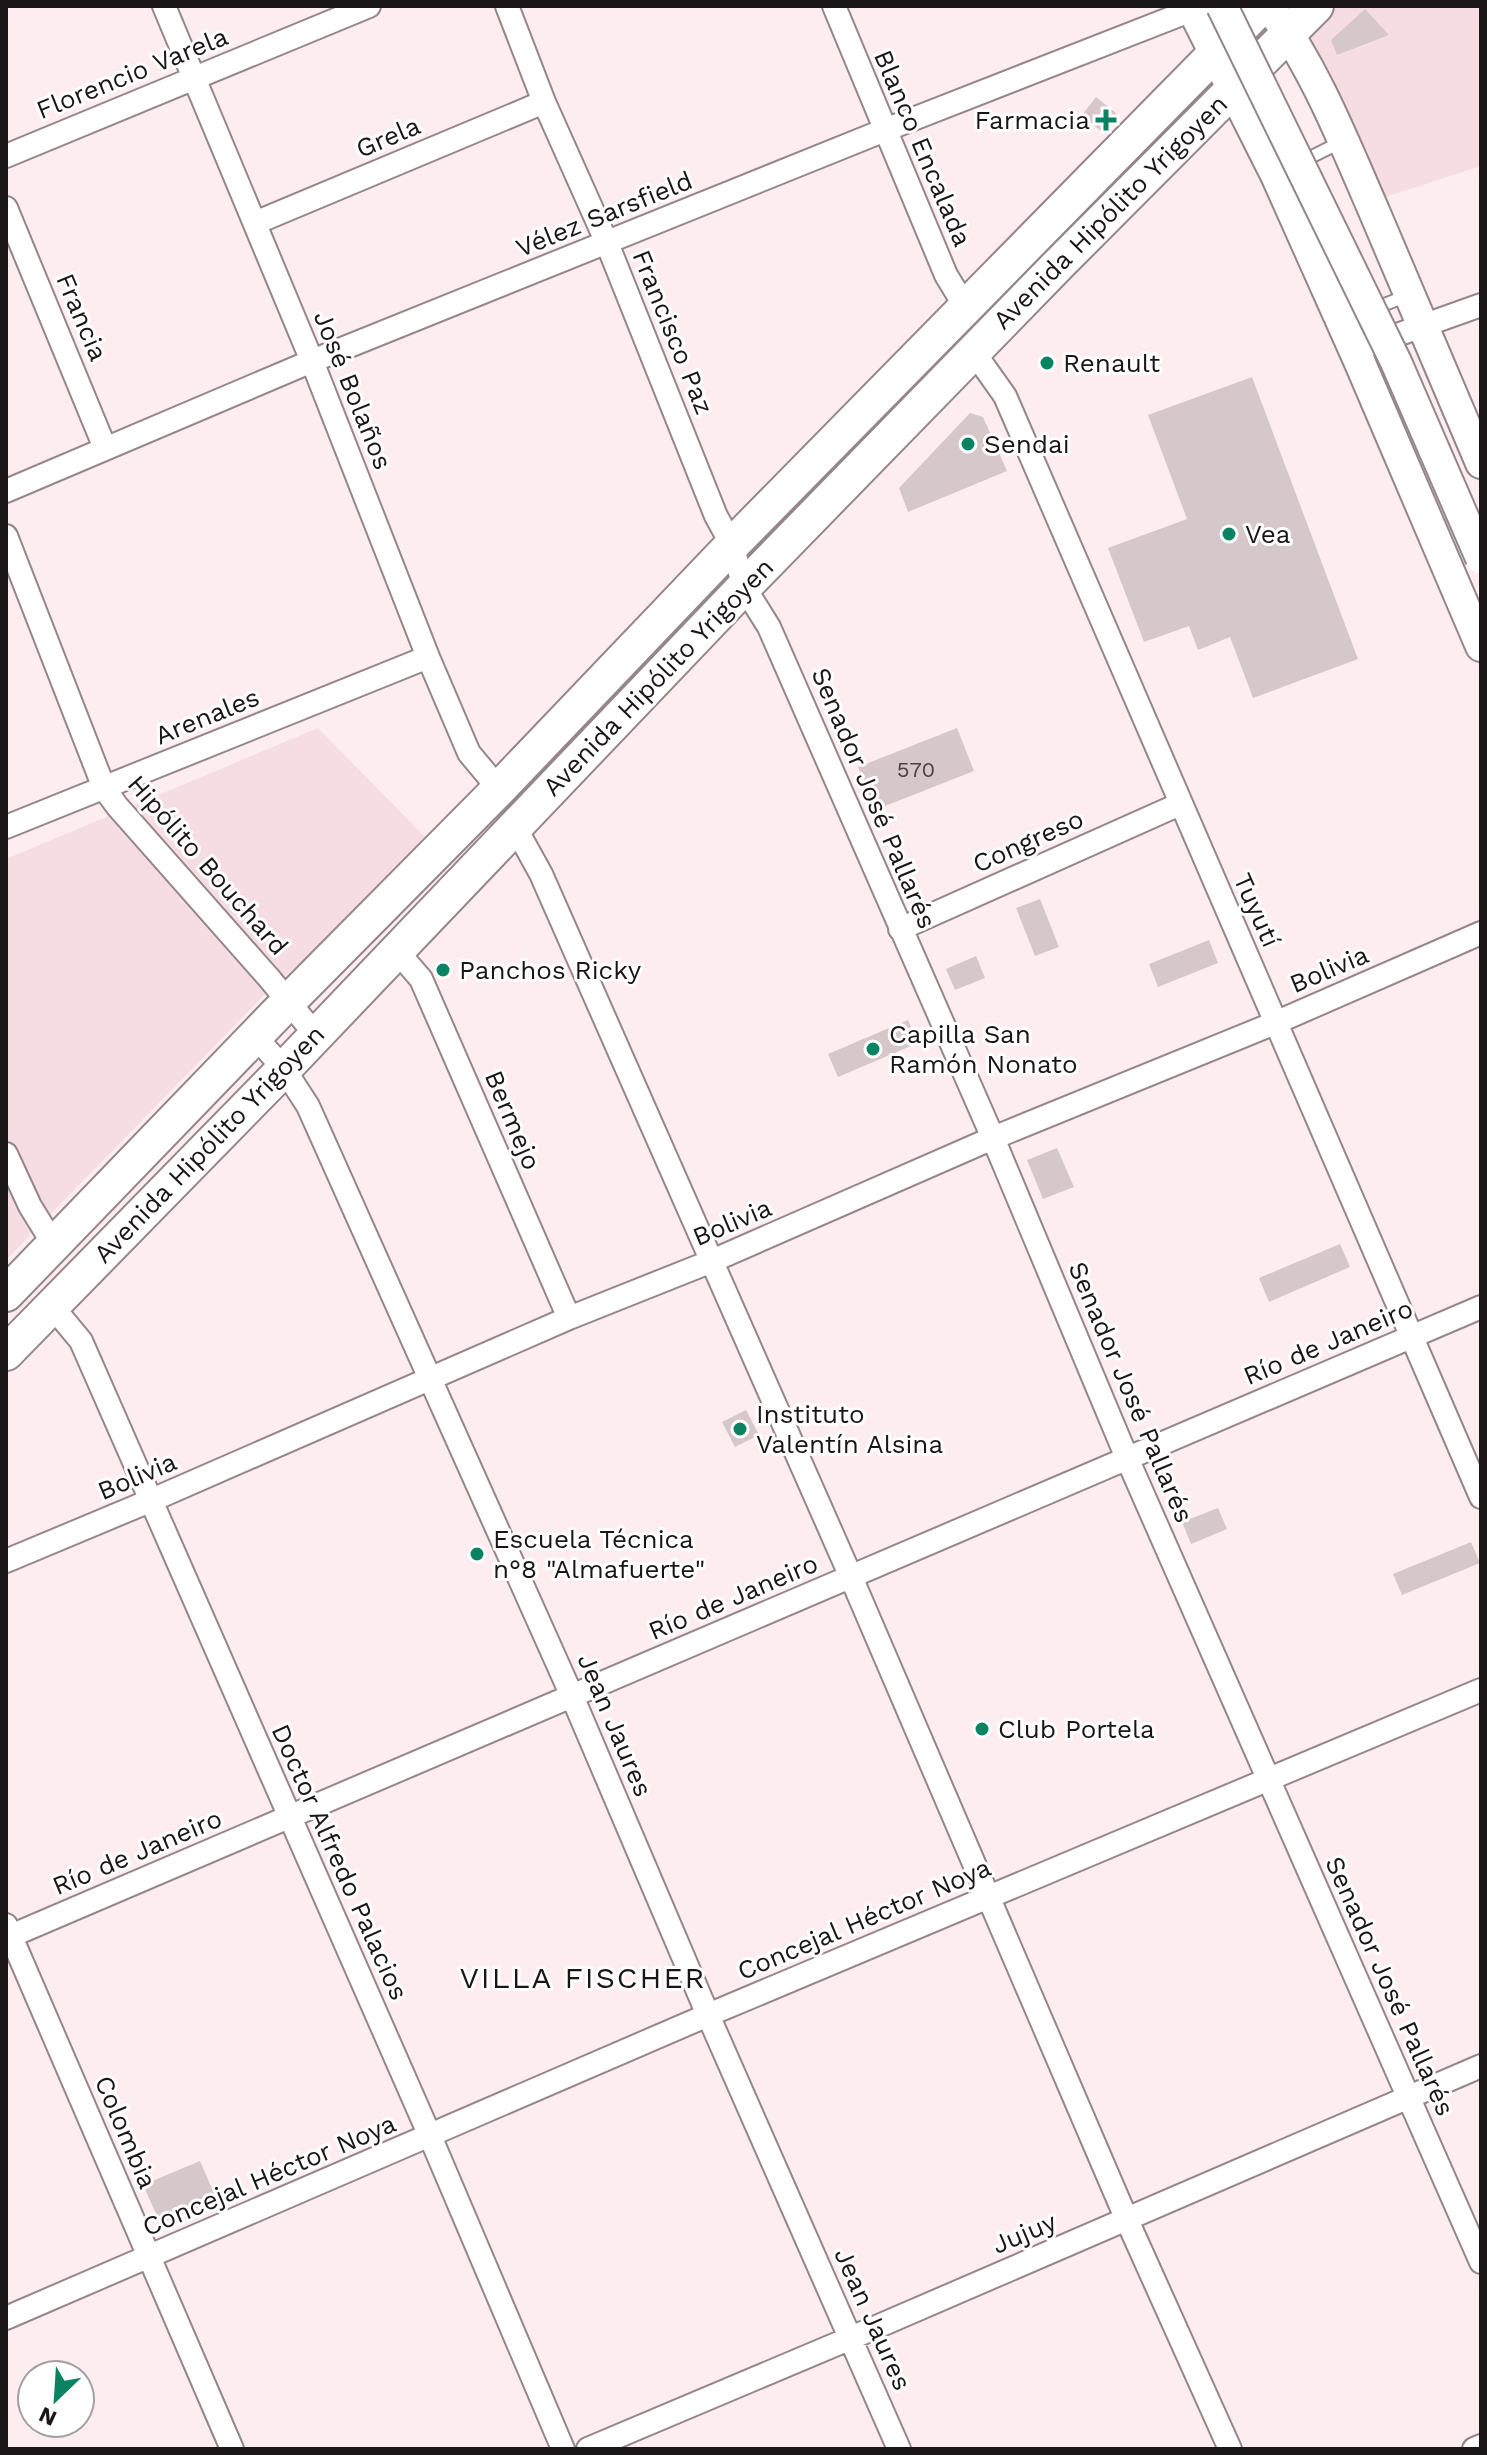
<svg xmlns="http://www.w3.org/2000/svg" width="1487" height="2455" viewBox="0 0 1487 2455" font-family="'Work Sans',sans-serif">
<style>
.built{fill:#f6dde4}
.building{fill:#d6c7cb}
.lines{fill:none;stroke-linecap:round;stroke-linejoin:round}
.service-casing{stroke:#95868a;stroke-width:15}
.minor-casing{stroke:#95868a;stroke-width:26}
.secondary-casing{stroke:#95868a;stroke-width:34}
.primary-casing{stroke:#95868a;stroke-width:38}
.service{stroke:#fff;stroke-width:11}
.minor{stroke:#fff;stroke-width:22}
.secondary{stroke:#fff;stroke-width:30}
.primary{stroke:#fff;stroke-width:34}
.secondary-bridge-casing{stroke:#95868a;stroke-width:34;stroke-linecap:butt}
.secondary-bridge{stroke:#fff;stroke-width:30}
.poi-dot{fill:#0a8362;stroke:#fff;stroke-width:3}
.labels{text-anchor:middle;stroke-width:6;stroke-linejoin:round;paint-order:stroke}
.number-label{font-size:22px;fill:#494243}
.street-label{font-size:26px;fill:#1a1516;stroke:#fff}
.poi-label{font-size:26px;fill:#1a1516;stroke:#fff;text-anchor:start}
.quarter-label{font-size:30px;letter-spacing:2px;fill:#1a1516;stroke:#fff}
</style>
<rect width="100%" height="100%" fill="#fdedf1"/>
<!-- built -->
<path class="built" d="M1263,6H1481V166L1355,207Z
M318,728L434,846L271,988L6,1260V859Z"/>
<!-- building -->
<path class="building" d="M1365,9L1389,35L1337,55L1331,40Z
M1096,97L1117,114L1102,132L1082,115Z
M1252,377L1358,659L1253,698L1230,637L1198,650L1189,626L1144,642L1108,548L1187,519L1148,415Z
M970,413L983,417L1007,471L908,512L899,488Z
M957,728L974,771L875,810L858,767Z
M1040,899L1059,947L1035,956L1016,908Z
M1209,940L1218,963L1158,987L1149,964Z
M976,956L985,978L955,990L946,969Z
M908,1020L918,1043L838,1077L828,1054Z
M1057,1148L1074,1187L1043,1199L1027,1160Z
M1340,1244L1350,1267L1269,1302L1259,1278Z
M746,1410L759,1435L735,1447L722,1422Z
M1218,1508L1227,1529L1191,1544L1182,1522Z
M1471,1542L1480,1563L1402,1595L1393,1574Z
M200,2161L217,2200L168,2220L157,2216L143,2185Z"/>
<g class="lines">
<!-- service casing -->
<g class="service-casing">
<path id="service" d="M1301,162L1343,141
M1373,309L1409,295"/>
</g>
<!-- minor casing -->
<g class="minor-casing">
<path id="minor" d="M164,6L312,361L428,657L469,753L499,789
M507,6L544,102L607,243L716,516L732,545L744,587L769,627L993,1138L1127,1458L1481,2262
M834,6L946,275L966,308
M6,156L369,6
M6,208L105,448
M255,223L544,102
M1355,350L1481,305
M973,351L1005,396L1481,1497
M6,491L312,361L885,130L1192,10L1207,8
M6,536L104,788L117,806L269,978L315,1034
M6,827L428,657
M515,827L541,874L851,1577L1127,2220L1230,2449
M900,929L1180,804
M396,950L421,979L569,1318
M255,1036L284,1069L308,1106L572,1696L708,2015L899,2449
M6,1154L30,1206L54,1245
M52,1306L81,1341L430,2136L563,2449
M6,1561L152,1500L569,1318L712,1261L993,1138L1275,1023L1481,933
M6,1925L232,2449
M6,1938L1481,1307
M6,2318L708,2015L1481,1690
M588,2449L851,2338L1481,2066
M1474,2449L1481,2446"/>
</g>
<!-- secondary casing -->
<g class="secondary-casing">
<path id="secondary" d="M1191,6L1276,175L1360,363L1481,646
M1269,6C1315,68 1343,140 1374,211C1410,295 1445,379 1481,463"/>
</g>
<!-- primary casing -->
<g class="primary-casing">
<path id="primary" d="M6,1294L288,1002L499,789L732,545L1262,6
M6,1353L284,1069L744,587L1060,263L1316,6"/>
</g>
<!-- service -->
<use href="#service" class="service"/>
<!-- minor -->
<use href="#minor" class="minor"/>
<!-- secondary -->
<use href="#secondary" class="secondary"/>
<!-- primary -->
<use href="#primary" class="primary"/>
<!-- secondary-bridge casing -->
<g class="secondary-bridge-casing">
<path id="secondary-bridge" d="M1222,6L1396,362L1481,558"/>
</g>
<!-- secondary-bridge -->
<use href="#secondary-bridge" class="secondary-bridge"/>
</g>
<!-- markers -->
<g class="poi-dot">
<path d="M1102 108h8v8h8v8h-8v8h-8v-8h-8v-8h8z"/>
<circle cx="1047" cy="363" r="8"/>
<circle cx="968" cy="444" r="8"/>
<circle cx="1229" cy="534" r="8"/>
<circle cx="443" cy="970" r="8"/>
<circle cx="873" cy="1049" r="8"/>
<circle cx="740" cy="1429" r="8"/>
<circle cx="477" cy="1554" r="8"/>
<circle cx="982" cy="1729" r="8"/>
</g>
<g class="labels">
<!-- number labels -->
<g class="number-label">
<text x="916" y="777">570</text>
</g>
<!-- street labels -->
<g class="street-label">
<text transform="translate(132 73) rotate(-22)" y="9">Florencio Varela</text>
<text transform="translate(388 137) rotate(-23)" y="9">Grela</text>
<text transform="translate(923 148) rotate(67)" y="9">Blanco Encalada</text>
<text transform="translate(1110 212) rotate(-45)" y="9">Avenida Hipólito Yrigoyen</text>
<text transform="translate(604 214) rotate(-22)" y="9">Vélez Sarsfield</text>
<text transform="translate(82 317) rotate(67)" y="9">Francia</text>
<text transform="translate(673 332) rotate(68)" y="9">Francisco Paz</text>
<text transform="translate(353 390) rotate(68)" y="9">José Bolaños</text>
<text transform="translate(658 677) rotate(-46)" y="9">Avenida Hipólito Yrigoyen</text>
<text transform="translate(207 716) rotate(-22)" y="9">Arenales</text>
<text transform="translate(874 798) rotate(67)" y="9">Senador José Pallarés</text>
<text transform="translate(1028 841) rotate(-24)" y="9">Congreso</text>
<text transform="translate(208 865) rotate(49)" y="9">Hipólito Bouchard</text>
<text transform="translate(1257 910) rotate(66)" y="9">Tuyutí</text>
<text transform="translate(1329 969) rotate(-23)" y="9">Bolivia</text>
<text transform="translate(513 1120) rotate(67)" y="9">Bermejo</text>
<text transform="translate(209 1144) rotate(-46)" y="9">Avenida Hipólito Yrigoyen</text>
<text transform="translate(732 1222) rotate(-23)" y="9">Bolivia</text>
<text transform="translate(1328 1342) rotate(-23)" y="9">Río de Janeiro</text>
<text transform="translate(1131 1392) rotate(67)" y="9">Senador José Pallarés</text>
<text transform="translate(137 1476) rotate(-23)" y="9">Bolivia</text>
<text transform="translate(733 1597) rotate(-23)" y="9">Río de Janeiro</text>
<text transform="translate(615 1725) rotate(67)" y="9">Jean Jaures</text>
<text transform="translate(137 1852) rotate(-23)" y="9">Río de Janeiro</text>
<text transform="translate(340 1862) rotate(66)" y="9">Doctor Alfredo Palacios</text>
<text transform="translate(864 1919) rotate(-23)" y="9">Concejal Héctor Noya</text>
<text transform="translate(1390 1986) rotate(66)" y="9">Senador José Pallarés</text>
<text transform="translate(126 2132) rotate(67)" y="9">Colombia</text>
<text transform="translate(269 2175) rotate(-23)" y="9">Concejal Héctor Noya</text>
<text transform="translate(1024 2233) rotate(-23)" y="9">Jujuy</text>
<text transform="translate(873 2319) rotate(66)" y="9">Jean Jaures</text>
</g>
<!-- poi labels -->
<g class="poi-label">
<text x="1090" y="129" text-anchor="end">Farmacia</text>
<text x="1063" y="372">Renault</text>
<text x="984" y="453">Sendai</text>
<text x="1245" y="543">Vea</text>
<text x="459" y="979">Panchos Ricky</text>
<text x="889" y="1043">Capilla San<tspan x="889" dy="30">Ramón Nonato</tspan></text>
<text x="756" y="1423">Instituto<tspan x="756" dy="30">Valentín Alsina</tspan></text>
<text x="493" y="1548">Escuela Técnica<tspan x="493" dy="30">n°8 "Almafuerte"</tspan></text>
<text x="998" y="1738">Club Portela</text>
</g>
<!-- quarter labels -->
<g class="quarter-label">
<text x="583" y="1988">VILLA FISCHER</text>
</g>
</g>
<!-- border -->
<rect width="1487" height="2455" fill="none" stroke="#1a1516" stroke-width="16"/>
<!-- north arrow -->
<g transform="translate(56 2399) rotate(205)"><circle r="38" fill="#ffffff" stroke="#a3a1a2" stroke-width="2"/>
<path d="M0-6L14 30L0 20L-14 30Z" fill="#0a8362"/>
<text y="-12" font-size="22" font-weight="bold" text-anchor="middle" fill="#1a1516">N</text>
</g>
</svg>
